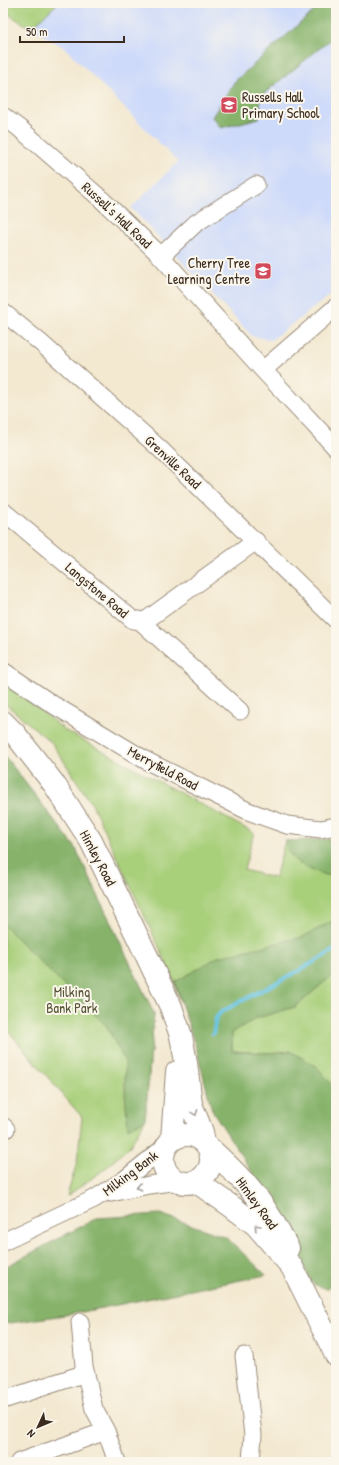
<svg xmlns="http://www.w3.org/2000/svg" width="339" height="1465" viewBox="0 0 339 1465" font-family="'Patrick Hand',sans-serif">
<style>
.built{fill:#cedafa}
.green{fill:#a8cf7a;stroke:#727c4c}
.forest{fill:#86b26a;stroke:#606e44}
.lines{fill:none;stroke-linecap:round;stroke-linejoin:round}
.stream{stroke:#64c3e2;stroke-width:4}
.minor-casing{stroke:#978977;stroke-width:19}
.major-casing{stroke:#978977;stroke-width:24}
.minor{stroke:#fff;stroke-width:17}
.major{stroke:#fff;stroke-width:22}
.oneway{stroke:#a79f9a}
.labels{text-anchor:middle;stroke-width:4;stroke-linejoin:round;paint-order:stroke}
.poi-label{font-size:14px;fill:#3b2a1e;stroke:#fbf7ec;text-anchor:start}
.street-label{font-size:14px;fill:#3b2a1e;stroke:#fbf7ec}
.park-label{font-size:14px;fill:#565335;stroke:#fbf7ec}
</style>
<rect width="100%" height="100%" fill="#fbf7ec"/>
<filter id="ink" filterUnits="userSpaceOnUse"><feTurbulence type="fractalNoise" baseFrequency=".025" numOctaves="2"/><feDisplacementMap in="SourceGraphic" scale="8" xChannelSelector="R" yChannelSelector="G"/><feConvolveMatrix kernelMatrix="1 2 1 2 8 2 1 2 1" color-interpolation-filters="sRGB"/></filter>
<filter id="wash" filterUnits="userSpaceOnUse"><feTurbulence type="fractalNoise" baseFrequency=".012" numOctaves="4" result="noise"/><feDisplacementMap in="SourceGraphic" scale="16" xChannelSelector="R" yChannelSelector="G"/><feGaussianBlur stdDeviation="0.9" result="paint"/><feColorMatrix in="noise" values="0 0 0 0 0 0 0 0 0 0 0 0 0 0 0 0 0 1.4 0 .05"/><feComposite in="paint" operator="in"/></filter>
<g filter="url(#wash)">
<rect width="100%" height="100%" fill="#f3e8d0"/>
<!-- built -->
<path class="built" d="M58,3H336V291L271,340L252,336L131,208L178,162L65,48L31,28Z"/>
<!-- green -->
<path class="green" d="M3,3H58L31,28L3,11Z
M3,681L66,731L254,833L244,870L275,878L285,841L336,839V969L188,1023L170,971L93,806L52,743L3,702Z
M3,754L75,847L154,1014L145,1120L130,1146L105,1169L67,1196L77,1162L82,1117L3,1025Z
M336,972V1090L317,1067L290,1051L269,1053L232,1051V1032L257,1018L295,1007Z"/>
<!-- forest -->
<path class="forest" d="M323,3H336V38L330,40L261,96L259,118L221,128L212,117L235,81Z
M3,754L75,847L154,1014L145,1120L128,1128L125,1094V1062L106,1025L65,987L3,924Z
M336,839V877C320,874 299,868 289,853C287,849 286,844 285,841Z
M336,919V972L295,1007L257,1018L232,1032V1051L269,1053L290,1051L317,1067L336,1090V1282L327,1289L313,1284L257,1180L212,1110L197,1051L175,982L218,957L303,937Z
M160,1214L226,1237L266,1275L72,1314L3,1324V1268L97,1218Z"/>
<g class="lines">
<!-- stream -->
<path class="stream" d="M213,1034L216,1018L221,1012L302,969L336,949"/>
</g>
</g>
<g filter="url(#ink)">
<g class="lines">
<!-- minor casing -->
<g class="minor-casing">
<path id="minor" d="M3,116L19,128L100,198L158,253L263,370L336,448
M161,256L196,223L256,185
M3,312L41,343L158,447L336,620
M263,370L336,307
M3,511L133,620L145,621L256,541
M139,620L240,711
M3,671L52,704L147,761L248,811L287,825L321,829L336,826
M3,1126L6,1129
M111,1193L149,1185L178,1181
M3,1242L94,1199L124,1180L166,1146
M80,1322L84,1366L94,1409L106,1431L117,1462
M244,1356L253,1435L251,1462
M3,1400L86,1373
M19,1462L106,1431"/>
</g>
<!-- major casing -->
<g class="major-casing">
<path id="major" d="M3,722L15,734L54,784L91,841L143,948L171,1007L181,1036L186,1062L191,1104L202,1132L204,1142
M163 1159a24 24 0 1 1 48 0a24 24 0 1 1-48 0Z
M172,1139L177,1072
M209,1148C231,1168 255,1191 271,1218C277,1228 282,1238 288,1248
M195,1181L231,1206L256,1225L292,1267L336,1355"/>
</g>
<!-- minor -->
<use href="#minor" class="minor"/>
<!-- major -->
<use href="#major" class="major"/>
</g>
<!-- one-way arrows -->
<defs><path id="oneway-chevron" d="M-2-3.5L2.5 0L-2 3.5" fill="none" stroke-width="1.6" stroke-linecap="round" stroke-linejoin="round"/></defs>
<g class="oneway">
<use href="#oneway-chevron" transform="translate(195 1113) rotate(69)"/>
<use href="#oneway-chevron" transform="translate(139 1187) rotate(168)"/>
<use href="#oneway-chevron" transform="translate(257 1227) rotate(-135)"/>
</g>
</g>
<!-- icons -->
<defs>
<g id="school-square" transform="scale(0.9)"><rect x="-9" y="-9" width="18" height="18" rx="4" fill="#d1495b" stroke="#fbf7ec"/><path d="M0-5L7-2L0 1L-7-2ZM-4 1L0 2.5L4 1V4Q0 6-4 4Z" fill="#fff"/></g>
</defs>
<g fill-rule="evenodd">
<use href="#school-square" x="229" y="105"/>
<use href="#school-square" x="263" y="271"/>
</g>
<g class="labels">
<!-- poi labels -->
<g class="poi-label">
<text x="242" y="102">Russells Hall<tspan x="242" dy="16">Primary School</tspan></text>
<text x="250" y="268" text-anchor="end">Cherry Tree<tspan x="250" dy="16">Learning Centre</tspan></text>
</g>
<!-- street labels -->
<g class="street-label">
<text transform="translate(117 215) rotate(43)" y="5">Russell's Hall Road</text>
<text transform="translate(173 462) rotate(43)" y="5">Grenville Road</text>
<text transform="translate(97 590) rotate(40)" y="5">Langstone Road</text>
<text transform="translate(163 768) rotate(28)" y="5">Merryfield Road</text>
<text transform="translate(98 858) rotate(62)" y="5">Himley Road</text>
<text transform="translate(130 1173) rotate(-37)" y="5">Milking Bank</text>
<text transform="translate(257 1203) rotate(54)" y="5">Himley Road</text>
</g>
<!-- park labels -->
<g class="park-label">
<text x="72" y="997">Milking<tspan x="72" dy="16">Bank Park</tspan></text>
</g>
</g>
<!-- margin -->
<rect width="339" height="1465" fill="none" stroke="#fbf7ec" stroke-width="16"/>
<!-- north arrow -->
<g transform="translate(38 1427) rotate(226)" stroke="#fbf7ec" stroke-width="3" paint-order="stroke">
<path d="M0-3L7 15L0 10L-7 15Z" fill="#3b2a1e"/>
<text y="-6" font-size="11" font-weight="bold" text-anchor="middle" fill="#3b2a1e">N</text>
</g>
<!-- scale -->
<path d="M20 36v6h104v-6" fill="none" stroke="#3b2a1e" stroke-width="2"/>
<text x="26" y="36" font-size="12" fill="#3b2a1e" stroke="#fbf7ec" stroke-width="3" paint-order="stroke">50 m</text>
</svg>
